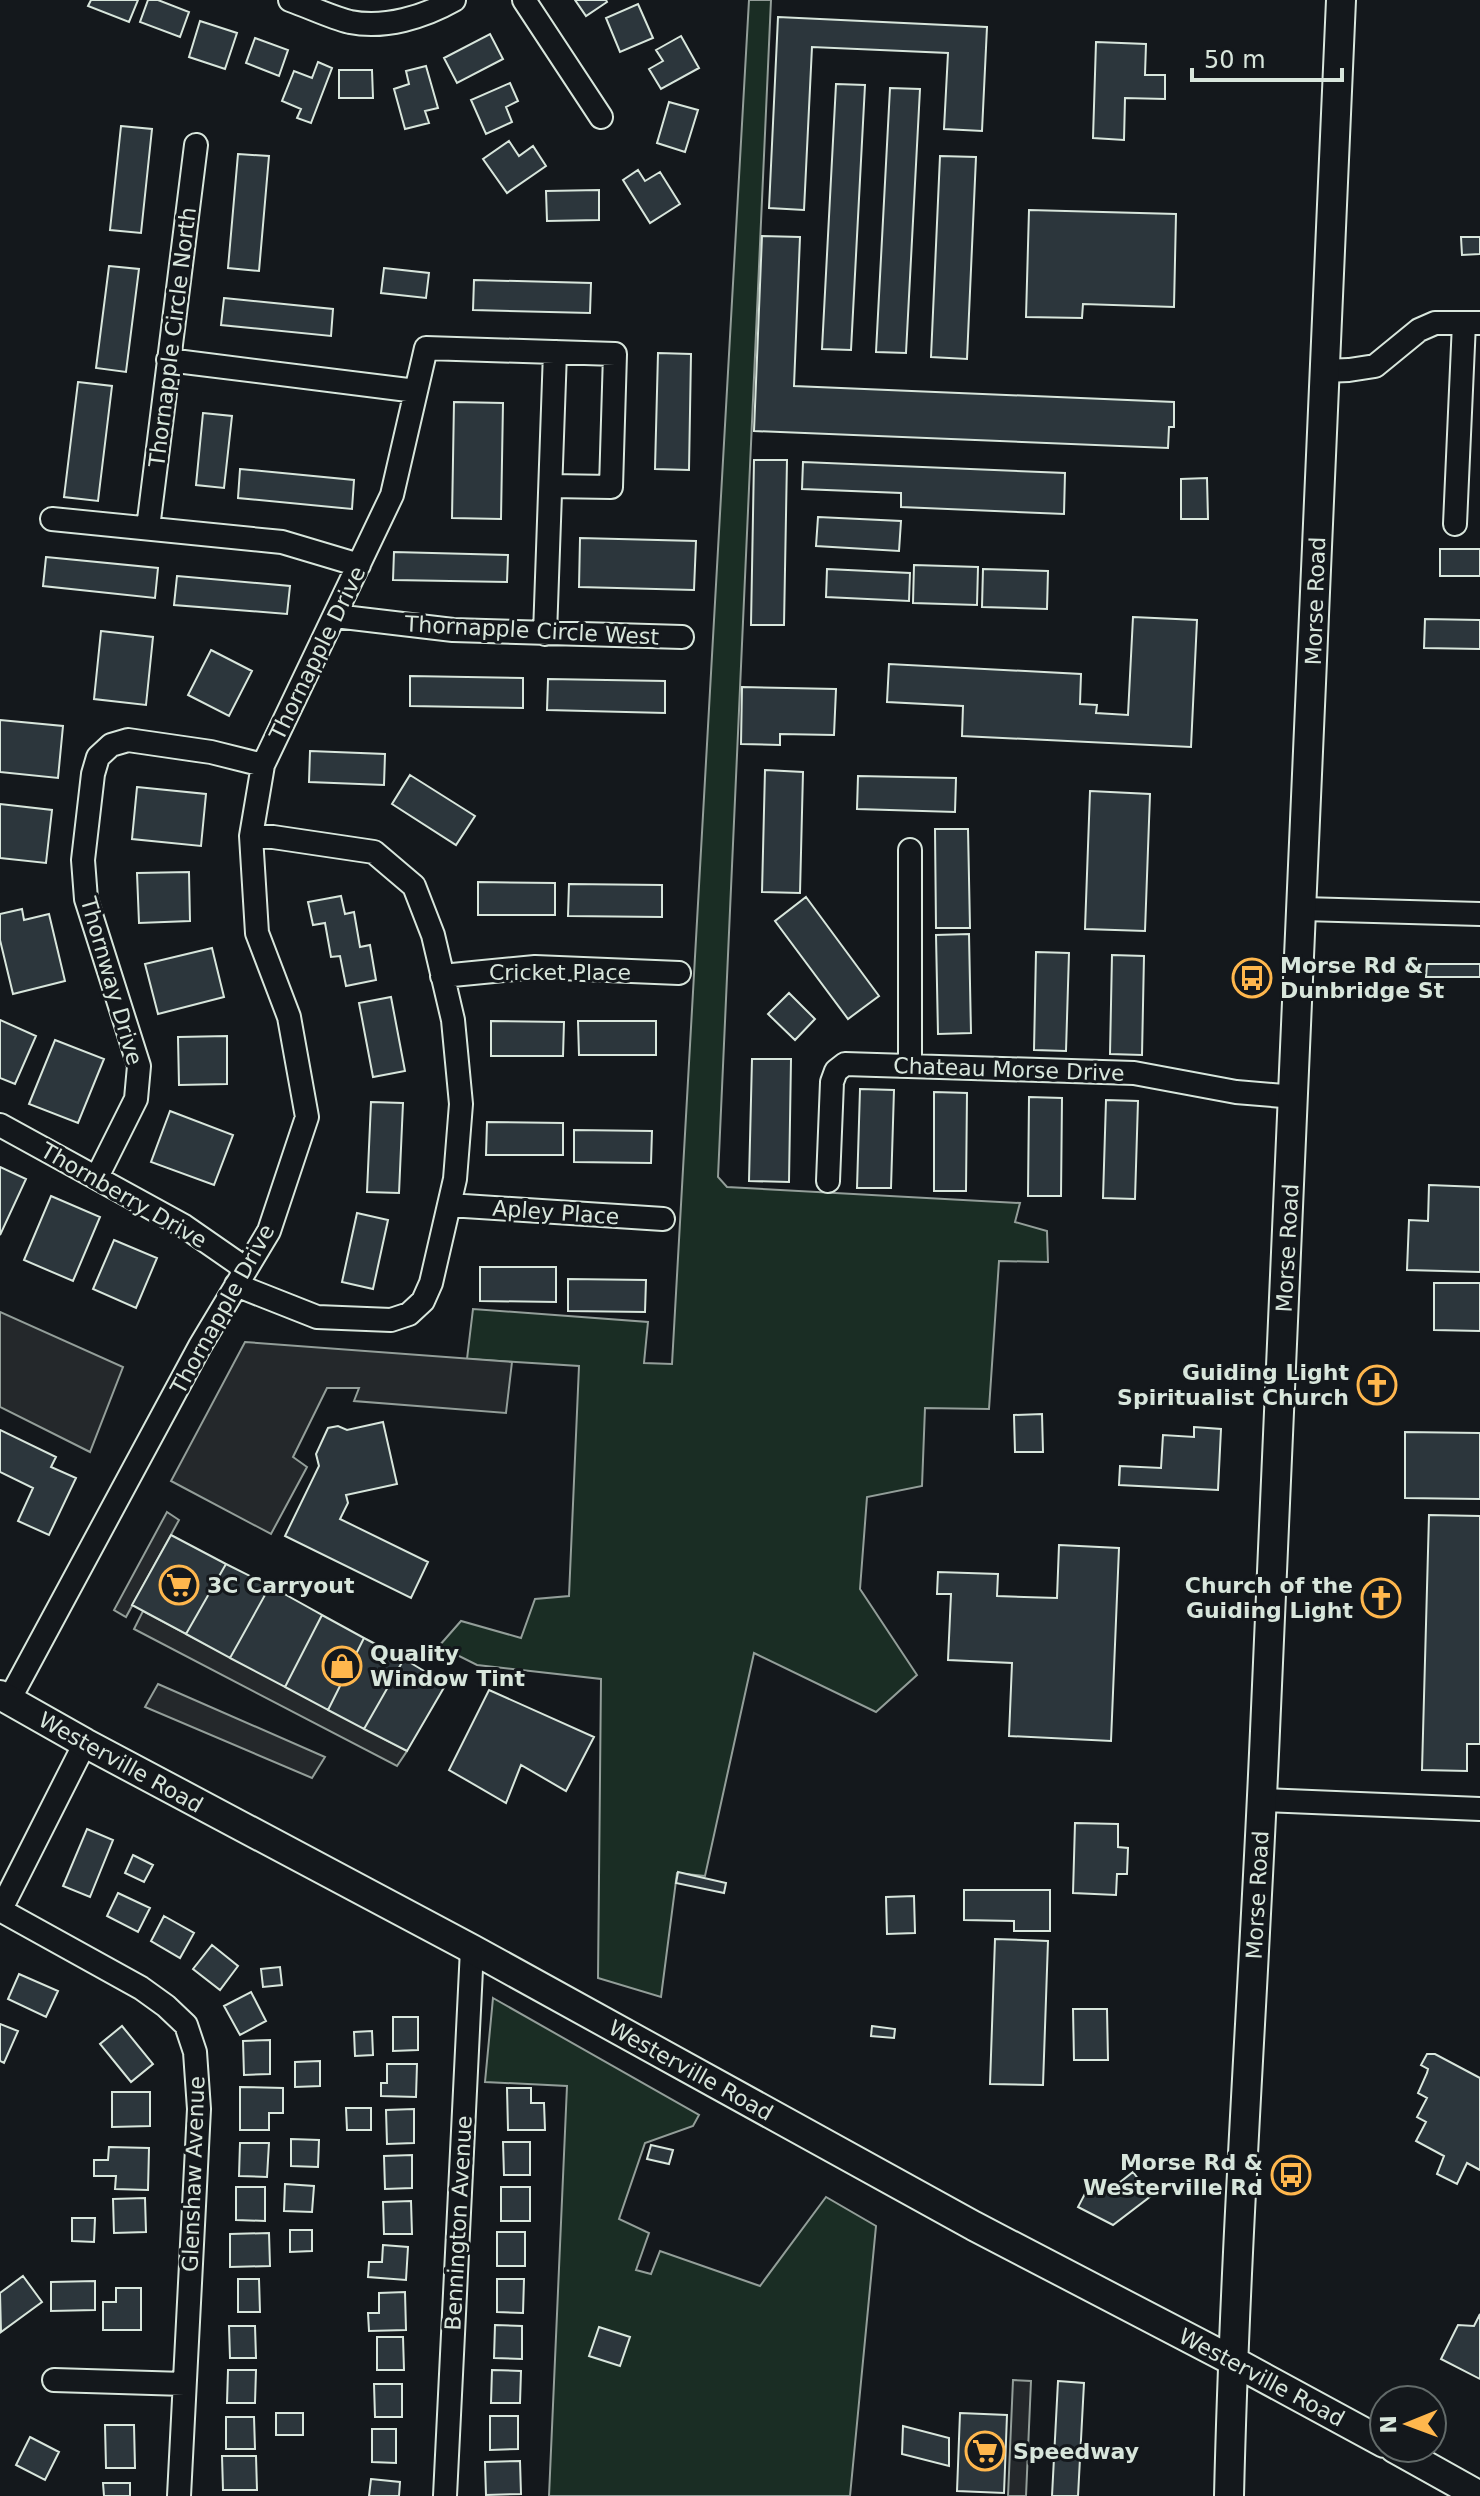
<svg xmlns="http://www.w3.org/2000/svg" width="1480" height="2496" viewBox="0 0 1480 2496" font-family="'DejaVu Sans',sans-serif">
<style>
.green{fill:#1a2d24;stroke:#939e99;stroke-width:2}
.parking{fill:#24282b;stroke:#939e99;stroke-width:2}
.building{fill:#2c363c;stroke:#d8e6dc;stroke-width:2}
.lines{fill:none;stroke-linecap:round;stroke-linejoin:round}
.minor-casing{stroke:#d8e6dc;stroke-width:26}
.major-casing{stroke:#d8e6dc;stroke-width:32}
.minor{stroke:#14181c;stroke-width:22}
.major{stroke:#14181c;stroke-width:28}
.labels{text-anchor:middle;stroke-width:6;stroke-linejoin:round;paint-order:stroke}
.street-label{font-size:22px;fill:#d8e6dc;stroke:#14181c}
.poi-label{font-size:22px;font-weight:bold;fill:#d8e6dc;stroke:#14181c;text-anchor:start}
</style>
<rect width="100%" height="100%" fill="#14181c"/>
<!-- green -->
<path class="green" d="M749,0H771L718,1177L727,1187L1020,1203L1015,1222L1047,1231L1048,1262L999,1261L989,1409L925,1408L922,1486L867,1497L860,1589L917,1675L876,1712L754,1653L705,1876L677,1873L661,1997L598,1978L601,1679L477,1665L439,1646L461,1621L521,1638L535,1599L569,1596L579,1366L467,1359L473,1309L648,1322L644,1363L672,1364Z
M493,1998L699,2115L693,2126L645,2143L619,2219L649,2233L636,2270L651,2274L660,2251L760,2286L826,2197L876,2226L850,2496H549L567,2086L485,2082Z"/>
<!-- parking -->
<path class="parking" d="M0,1312L123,1367L90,1452L0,1407Z
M245,1342L512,1362L506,1413L354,1401L359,1388H327L293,1457L307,1467L271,1534L171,1481Z
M167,1512L179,1520L126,1617L114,1610Z
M143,1611L407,1751L397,1766L134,1629Z
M158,1684L325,1757L312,1778L145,1707Z
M1013,2380L1031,2381L1026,2496H1008Z"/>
<!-- building -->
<path class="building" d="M91,0H138L129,22L88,6Z
M148,0H158L189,12L180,37L140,22Z
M575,0H606L607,2L586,16Z
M638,4L653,38L620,52L606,18Z
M778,17L987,27L982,131L944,129L948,53L812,47L804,210L769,208Z
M200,21L237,33L225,69L189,57Z
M490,34L503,59L457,83L444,58Z
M681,36L699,68L661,89L649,69L663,61L656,50Z
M255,38L288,50L279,76L246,63Z
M1096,42L1146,44L1145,75H1165V99L1125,98L1124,140L1093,138Z
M318,62L332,68L311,123L297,118L301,109L282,101L294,71L312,78Z
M426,66L438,108L425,111L429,123L405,129L394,89L409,84L406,71Z
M339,70H372L373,98H339Z
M510,83L518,101L506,107L512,122L486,134L471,100Z
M836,84L865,85L851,350L822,349Z
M890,88L920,89L906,353L876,352Z
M669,102L698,110L685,152L657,143Z
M121,126L152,129L141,233L110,230Z
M509,141L519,156L533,146L546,166L507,193L483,159Z
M238,154L269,156L259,271L228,268Z
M940,156L976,157L967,359L931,357Z
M638,170L645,181L660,172L680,204L650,223L623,180Z
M599,190V220L547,221L546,191Z
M1029,210L1176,214L1174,307L1083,304L1082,318L1026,317Z
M762,236L800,237L794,386L1174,402V427H1169L1168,448L754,431Z
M1461,237H1480V254L1462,255Z
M109,266L139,269L126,372L96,368Z
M384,268L429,273L426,298L381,293Z
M474,280L591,283L590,313L473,310Z
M224,298L333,309L331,336L221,325Z
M658,353L691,354L689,470L655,469Z
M78,382L112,386L98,501L64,497Z
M454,402L503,403L501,519L452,518Z
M203,413L232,416L224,488L196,485Z
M754,460H787L784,625H751Z
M803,462L1065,473L1064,514L901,507V493L802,489Z
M240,469L354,480L352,509L238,498Z
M1207,478L1208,519H1181V479Z
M818,517L901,521L899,551L816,546Z
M580,538L696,541L694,590L579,587Z
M1440,549H1480V576H1440Z
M394,552L508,555L507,582L393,580Z
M46,557L158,568L155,598L43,586Z
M914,565L978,567L977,605L913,603Z
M827,569L910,573L909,601L826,597Z
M983,569L1048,571L1047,609L982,607Z
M177,576L290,586L287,614L174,605Z
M1133,617L1197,620L1191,747L962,736L963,706L887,702L889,664L1081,674L1080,704L1097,705L1096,713L1128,715Z
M1425,619L1480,620V649L1424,648Z
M101,631L153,637L146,705L94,699Z
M211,650L252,671L229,716L188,695Z
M410,676L523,678V708L410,706Z
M548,679L665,681V713L547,710Z
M742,687L836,689L834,735L780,734V745L741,744Z
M0,720L63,726L58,778L0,772Z
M310,751L385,754L384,785L309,782Z
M765,770L803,772L800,893L762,892Z
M410,775L475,816L456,845L392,804Z
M858,776L956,778L955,812L857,809Z
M137,787L206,794L201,846L132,839Z
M1090,791L1150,794L1145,931L1085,929Z
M0,804L52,810L46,863L0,858Z
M935,829H968L970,928H936Z
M189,872L190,921L139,923L137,873Z
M478,882L555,883V915H478Z
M569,884L662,885V917L568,916Z
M341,896L345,914L354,912L360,947L370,945L376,980L346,986L340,956L331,957L325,923L313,925L308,902Z
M806,897L879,996L848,1019L775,921Z
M22,909L24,920L49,914L65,981L13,994L0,940V914Z
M969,934L971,1033L938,1034L936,935Z
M212,948L224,997L158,1014L145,964Z
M1036,952L1069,953L1066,1051L1034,1050Z
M1112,955L1144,956L1142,1055L1110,1054Z
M1427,964H1480V977H1426Z
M789,993L815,1019L795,1040L768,1014Z
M391,997L405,1071L373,1077L359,1003Z
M0,1020L36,1036L15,1084L0,1078Z
M491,1021L564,1022L563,1056H491Z
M578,1021H656V1055H579Z
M227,1036V1084L179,1085L178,1037Z
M55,1040L104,1059L78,1123L29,1104Z
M752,1059H791L789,1182L749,1181Z
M860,1089L894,1090L891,1188H857Z
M934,1092L967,1093L966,1191H934Z
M1029,1097L1062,1098L1061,1196H1028Z
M1106,1100L1138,1101L1135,1199L1103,1198Z
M371,1102L403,1103L399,1193L367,1192Z
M170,1111L233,1135L214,1185L151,1162Z
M487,1122L563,1123V1155H486Z
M574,1130L652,1131L651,1163L574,1162Z
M0,1167L26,1179L0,1235Z
M1429,1185L1480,1187V1272L1407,1270L1409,1220L1428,1221Z
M51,1196L100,1217L73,1281L24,1260Z
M357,1213L388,1220L373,1289L342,1282Z
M114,1240L157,1258L136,1308L93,1289Z
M480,1267H556V1302L480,1301Z
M568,1279L646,1280L645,1312L568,1311Z
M1434,1283H1480V1331L1434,1330Z
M1042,1414L1043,1452H1015L1014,1415Z
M383,1422L397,1484L346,1495L348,1503L340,1519L428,1562L411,1598L285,1536L319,1466L316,1454L328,1428L338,1426L347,1430Z
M1194,1427L1221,1429L1218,1490L1119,1485L1120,1466L1161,1468L1163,1435L1194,1437Z
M0,1430L56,1457L51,1467L76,1478L49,1535L18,1521L33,1488L0,1472Z
M1405,1432L1480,1433V1499L1405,1498Z
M1429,1515L1480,1516V1744H1467V1771L1422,1770Z
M171,1535L226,1564L186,1634L132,1605Z
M1059,1545L1119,1548L1111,1741L1009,1736L1012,1663L948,1660L951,1594H937L938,1572L998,1574L997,1596L1057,1598Z
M226,1564L270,1586L230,1658L186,1634Z
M270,1586L322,1615L285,1687L230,1658Z
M322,1615L364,1638L328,1710L285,1687Z
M364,1638L404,1659L364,1729L328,1710Z
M404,1659L446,1684L407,1751L364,1729Z
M489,1690L594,1737L566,1791L521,1765L506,1803L449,1770Z
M1075,1823L1118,1824V1847L1128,1848L1127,1874H1117L1116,1895L1073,1893Z
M87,1829L113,1840L90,1897L63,1886Z
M133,1855L153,1865L144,1882L125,1873Z
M678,1872L726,1883L724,1893L676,1883Z
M964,1890H1050V1931H1014V1921L964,1920Z
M118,1893L150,1908L138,1932L107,1916Z
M914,1896L915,1933L887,1934L886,1897Z
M164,1916L194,1933L180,1958L151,1941Z
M995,1939L1048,1941L1043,2085L990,2084Z
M212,1945L238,1966L220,1990L193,1969Z
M280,1967L282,1985L263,1987L261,1969Z
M19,1974L58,1991L46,2017L8,1999Z
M251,1992L266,2021L240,2035L224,2006Z
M1073,2009H1107L1108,2060H1074Z
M393,2017H418V2050L393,2051Z
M0,2024L18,2031L4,2063L0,2061Z
M122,2026L153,2064L131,2082L100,2044Z
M872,2026L895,2029L894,2038L871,2036Z
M372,2031L373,2055L355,2056L354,2032Z
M270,2040V2074L244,2075L243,2041Z
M1427,2054H1435L1480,2078V2170L1467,2163L1457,2184L1437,2174L1444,2156L1416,2141L1426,2122L1417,2117L1427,2098L1418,2093L1427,2073L1428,2069L1421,2065Z
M320,2061V2086L295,2087V2062Z
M387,2064H417L416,2097L381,2096V2083H387Z
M240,2087L283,2088V2113H269V2130H240Z
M507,2088H531V2103H544L545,2130H508Z
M112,2092H150V2126L112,2127Z
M346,2108H371V2130H347Z
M414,2109V2143L387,2144L386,2110Z
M291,2139L319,2140L318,2167L291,2166Z
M503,2142H530V2175H504Z
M240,2143H269L267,2177L239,2176Z
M651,2145L673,2150L669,2164L647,2159Z
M109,2147L149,2148L148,2190L115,2189L116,2176H94V2160H108Z
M412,2155V2188L385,2189L384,2156Z
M1133,2172L1151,2196L1113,2225L1078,2207L1089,2186L1105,2194Z
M285,2184L314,2186L312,2212L284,2211Z
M236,2187H265V2221L236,2220Z
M501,2187H530V2221H501Z
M145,2198L146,2232L114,2233L113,2199Z
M411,2201L412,2234H384L383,2202Z
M72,2218H95L94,2242L72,2241Z
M290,2230H312V2251L290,2252Z
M497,2232H525V2266H497Z
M269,2233L270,2266L230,2267V2234Z
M383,2245L408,2247L406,2280L368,2277L369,2262H382Z
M23,2276L42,2302L1,2332L0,2293Z
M238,2279H259L260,2312H238Z
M497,2279H524L523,2313L497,2312Z
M95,2281V2310L51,2311V2282Z
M116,2288H141V2330H103V2302H116Z
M405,2292L406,2330L369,2331L368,2313H379V2293Z
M1480,2314V2379L1441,2359L1458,2325L1474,2326Z
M495,2325L522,2326V2359L494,2358Z
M229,2326H255L256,2358H230Z
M599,2327L630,2337L620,2366L589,2356Z
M377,2337H403L404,2370H377Z
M228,2370H256L255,2403H227Z
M492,2370L521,2371L520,2403H491Z
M1058,2381L1084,2383L1078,2496H1052Z
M374,2384H402V2417H375Z
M276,2413H303V2435H276Z
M960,2413L1007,2415L1004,2493L957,2491Z
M490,2416H518V2449L490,2450Z
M226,2417H254L255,2449H226Z
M105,2425H134L135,2468H106Z
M903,2426L949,2438V2466L902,2454Z
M372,2429H396V2463L372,2462Z
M30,2437L59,2452L45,2480L16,2465Z
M222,2456H256L257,2490H223Z
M520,2461L521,2494L486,2495L485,2462Z
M371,2479L400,2482L399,2496H369Z
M103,2483H130V2496H104Z"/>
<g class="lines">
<!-- minor casing -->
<g class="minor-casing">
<path id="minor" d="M290,0C310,7 330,17 350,22C385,29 424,17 454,0
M524,0L601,117
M168,360L416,391
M1323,371L1349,370L1375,366L1419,330L1435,323H1480
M52,519L282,542L359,565
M1455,524L1464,323
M148,528L196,145
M335,616L453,630L682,637
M545,634L555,352
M910,850V1066
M1303,909L1480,914
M442,976L535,967L679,973
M0,1125L184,1226L246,1269
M97,1177L136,1099L139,1066L86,899L83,860L93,774L98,757L111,745L128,740L211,752L263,765
M828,1181L832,1082L836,1071L845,1064L1134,1073L1236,1092L1295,1097
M449,1205L663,1219
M236,1285L317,1317L391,1320L409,1314L423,1301L431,1283L455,1179L461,1104L453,1020L433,935L414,886L374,852L273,837L251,836
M9,1700L200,1346L269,1231L307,1117L289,1017L257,933L251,836L263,765L392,495L426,348L615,354L611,487L552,486
M1262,1800L1480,1809
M0,1910L141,1988L166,2006L186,2025L195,2052L199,2109L179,2496
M0,1911L85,1743
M54,2380L184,2384
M445,2496L472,1949"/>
</g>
<!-- major casing -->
<g class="major-casing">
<path id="major" d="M0,1695L85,1743L472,1949L974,2226L1233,2361L1384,2443
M1394,2448L1480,2496
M1229,2496C1235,2241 1254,1986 1265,1731C1291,1154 1317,577 1341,0"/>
</g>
<!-- minor -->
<use href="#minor" class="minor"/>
<!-- major -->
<use href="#major" class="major"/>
</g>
<!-- icons -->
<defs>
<g id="bus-ring" transform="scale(2)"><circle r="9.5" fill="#14181c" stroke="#ffb74d" stroke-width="1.5"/><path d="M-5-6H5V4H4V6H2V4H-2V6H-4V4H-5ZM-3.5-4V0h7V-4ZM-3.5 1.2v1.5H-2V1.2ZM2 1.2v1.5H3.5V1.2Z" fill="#ffb74d"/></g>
<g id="church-ring" transform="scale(2)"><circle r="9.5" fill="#14181c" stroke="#ffb74d" stroke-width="1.5"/><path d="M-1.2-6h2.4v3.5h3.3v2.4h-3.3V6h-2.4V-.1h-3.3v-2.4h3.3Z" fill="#ffb74d"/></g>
<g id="supermarket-ring" transform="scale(2)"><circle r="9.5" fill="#14181c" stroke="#ffb74d" stroke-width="1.5"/><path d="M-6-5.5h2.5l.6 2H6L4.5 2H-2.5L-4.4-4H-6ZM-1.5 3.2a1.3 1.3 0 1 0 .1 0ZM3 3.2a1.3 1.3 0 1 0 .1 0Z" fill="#ffb74d"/></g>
<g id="shop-ring" transform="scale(2)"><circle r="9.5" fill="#14181c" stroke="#ffb74d" stroke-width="1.5"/><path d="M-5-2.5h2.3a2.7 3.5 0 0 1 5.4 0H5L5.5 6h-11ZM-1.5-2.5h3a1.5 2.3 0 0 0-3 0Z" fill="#ffb74d"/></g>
</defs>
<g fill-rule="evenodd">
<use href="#bus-ring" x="1252" y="978"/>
<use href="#church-ring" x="1377" y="1385"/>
<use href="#supermarket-ring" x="179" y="1585"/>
<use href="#church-ring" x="1381" y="1598"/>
<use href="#shop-ring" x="342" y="1666"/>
<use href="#bus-ring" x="1291" y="2175"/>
<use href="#supermarket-ring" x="985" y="2451"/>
</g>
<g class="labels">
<!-- street labels -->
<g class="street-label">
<text transform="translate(172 337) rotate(-83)" y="8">Thornapple Circle North</text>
<text transform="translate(1315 601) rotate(-88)" y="8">Morse Road</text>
<text transform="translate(532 630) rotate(3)" y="8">Thornapple Circle West</text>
<text transform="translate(317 653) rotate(-64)" y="8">Thornapple Drive</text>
<text x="560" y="980">Cricket Place</text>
<text transform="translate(112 981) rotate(74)" y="8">Thornway Drive</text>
<text transform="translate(1009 1069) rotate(2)" y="8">Chateau Morse Drive</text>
<text transform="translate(124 1195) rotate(30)" y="8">Thornberry Drive</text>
<text transform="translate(556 1212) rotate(4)" y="8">Apley Place</text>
<text transform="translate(1287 1248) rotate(-87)" y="8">Morse Road</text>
<text transform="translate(222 1309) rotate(-61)" y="8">Thornapple Drive</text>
<text transform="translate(121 1762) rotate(29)" y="8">Westerville Road</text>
<text transform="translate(1257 1895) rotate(-87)" y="8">Morse Road</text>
<text transform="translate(691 2070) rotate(29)" y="8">Westerville Road</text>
<text transform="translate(193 2174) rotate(-88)" y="8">Glenshaw Avenue</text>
<text transform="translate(458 2223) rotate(-87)" y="8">Bennington Avenue</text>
<text transform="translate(1262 2377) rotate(28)" y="8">Westerville Road</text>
</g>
<!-- poi labels -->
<g class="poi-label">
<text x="1280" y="973">Morse Rd &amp;<tspan x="1280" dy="25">Dunbridge St</tspan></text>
<text x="1349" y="1380" text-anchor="end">Guiding Light<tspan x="1349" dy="25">Spiritualist Church</tspan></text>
<text x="207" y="1593">3C Carryout</text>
<text x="1353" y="1593" text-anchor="end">Church of the<tspan x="1353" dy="25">Guiding Light</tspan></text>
<text x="370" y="1661">Quality<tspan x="370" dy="25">Window Tint</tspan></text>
<text x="1263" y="2170" text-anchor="end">Morse Rd &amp;<tspan x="1263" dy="25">Westerville Rd</tspan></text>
<text x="1013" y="2459">Speedway</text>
</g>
</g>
<!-- north arrow -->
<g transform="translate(1408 2424) rotate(269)"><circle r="38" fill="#14181c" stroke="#626a69" stroke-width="2"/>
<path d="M0-6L14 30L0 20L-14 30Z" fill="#ffb74d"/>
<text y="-12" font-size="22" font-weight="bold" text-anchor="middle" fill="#d8e6dc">N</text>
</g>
<!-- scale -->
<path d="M1192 68v12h150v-12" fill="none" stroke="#d8e6dc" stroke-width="4"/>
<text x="1204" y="68" font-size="24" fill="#d8e6dc" stroke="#14181c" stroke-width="6" paint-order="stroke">50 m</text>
</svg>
